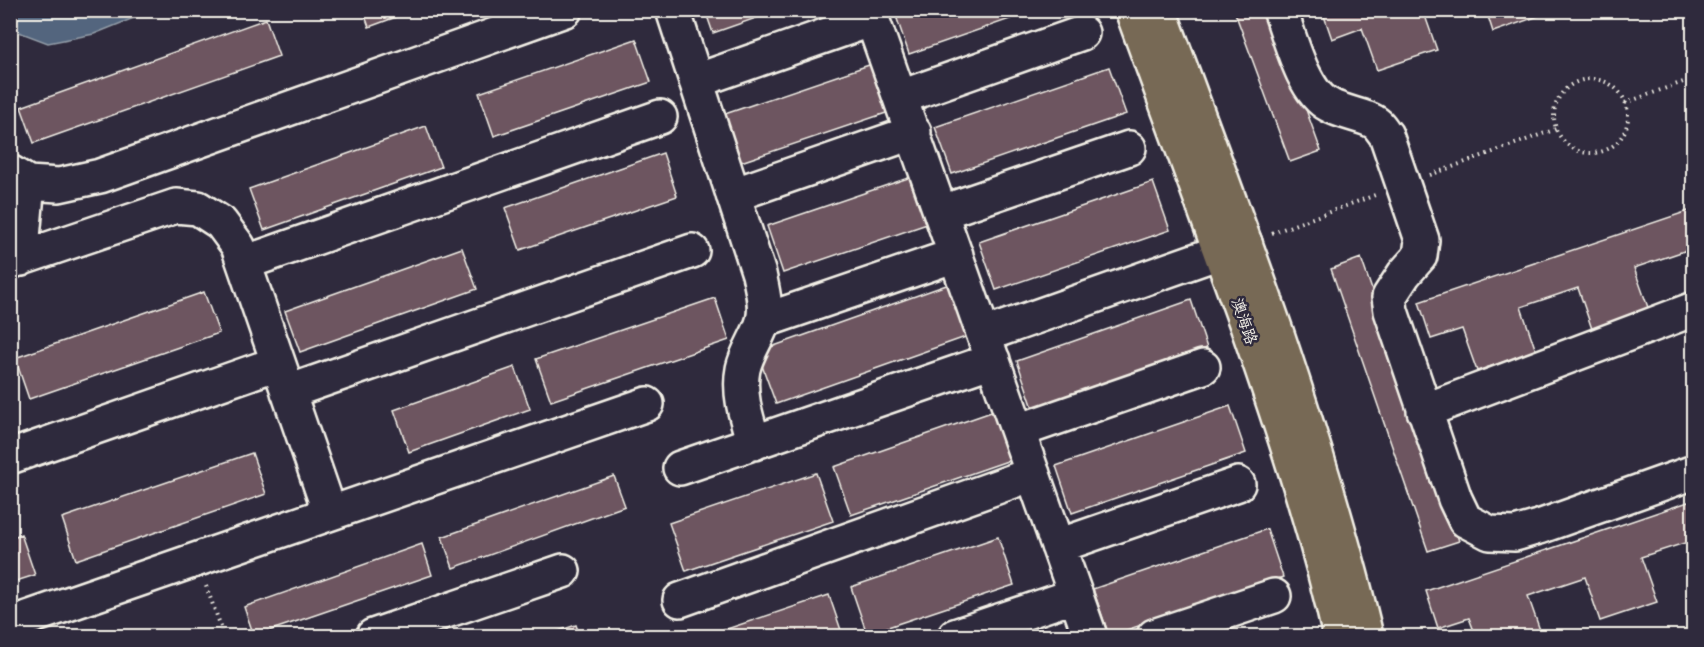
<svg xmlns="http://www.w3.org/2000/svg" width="1704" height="647" viewBox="0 0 1704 647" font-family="'Balsamiq Sans','LXGW WenKai TC',sans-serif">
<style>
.water{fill:#53657e;stroke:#939da8;stroke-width:1.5}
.building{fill:#6d5560;stroke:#f4f1e8;stroke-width:1.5}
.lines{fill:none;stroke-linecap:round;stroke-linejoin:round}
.minor-casing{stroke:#f4f1e8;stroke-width:38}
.major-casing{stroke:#f4f1e8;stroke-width:38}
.path{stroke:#f4f1e8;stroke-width:4;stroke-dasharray:1.5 4.5;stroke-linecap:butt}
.minor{stroke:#2f2a3d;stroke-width:33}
.major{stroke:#776954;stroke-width:33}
.labels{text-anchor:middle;stroke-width:5;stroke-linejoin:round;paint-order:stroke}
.street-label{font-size:16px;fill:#f4f1e8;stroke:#2f2a3d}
</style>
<rect width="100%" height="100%" fill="#2f2a3d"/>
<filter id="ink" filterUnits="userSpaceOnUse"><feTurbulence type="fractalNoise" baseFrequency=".0167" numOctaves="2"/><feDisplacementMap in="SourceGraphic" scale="12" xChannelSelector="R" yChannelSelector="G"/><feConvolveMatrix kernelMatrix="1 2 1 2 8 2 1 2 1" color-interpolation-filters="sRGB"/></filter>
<g filter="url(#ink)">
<!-- water -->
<path class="water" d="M10,11L11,10L151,11L94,34L48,43L11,29Z"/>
<!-- building -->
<path class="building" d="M363,10H415L369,27Z
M705,10H779L713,33Z
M894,10H1036L909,54Z
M1234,10H1270L1321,151L1290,162Z
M1322,10H1423L1437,50L1377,70L1362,28L1332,39Z
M1486,10H1549L1550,12L1493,32Z
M266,19L279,56L34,143L21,107Z
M636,39L651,82L494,136L479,93Z
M872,64L889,112L741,162L725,114Z
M1109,67L1126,114L952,174L935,127Z
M426,126L441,167L264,230L249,189Z
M663,153L677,196L520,250L505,208Z
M914,176L930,223L783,273L767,226Z
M1153,182L1170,230L996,290L979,242Z
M1694,209V258L1690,249L1634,268L1650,313L1593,332L1578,288L1521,307L1536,351L1477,371L1462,329L1431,339L1419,302Z
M462,248L477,289L300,352L285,311Z
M1361,258L1459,541L1428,551L1331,269Z
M955,282L974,334L776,404L757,352Z
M204,292L219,333L29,399L15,358Z
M715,298L729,340L551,401L536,359Z
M1191,300L1207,348L1033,408L1017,361Z
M515,367L530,409L409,452L394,410Z
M1230,406L1246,453L1072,513L1056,466Z
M1000,409L1016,458L851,515L834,467Z
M252,453L266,494L76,560L62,518Z
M816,473L833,521L686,571L669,523Z
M614,476L625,506L453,568L442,537Z
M1694,500V540L1641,557L1657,602L1600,621L1585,577L1528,596L1542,636H1476L1469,618L1438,628L1426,591Z
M1267,529L1283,577L1109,636L1093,589Z
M21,534L35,575L10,583V538Z
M998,537L1014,585L867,634L851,587Z
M422,544L432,575L254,636L244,607Z
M829,595L843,636H706Z
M576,625L580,636H544Z"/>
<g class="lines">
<!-- minor casing -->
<g class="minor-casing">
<path id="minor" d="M673,10L759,274C762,289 767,306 763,321C759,336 747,351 743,369C738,394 747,420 754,443
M869,10L1090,636
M1280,10C1290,37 1303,92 1329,105C1342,113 1368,116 1377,124C1380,126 1383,132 1386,135L1422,240L1420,256L1404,274L1389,297L1391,311L1455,499L1465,520L1490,533L1515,534L1539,527L1694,472
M696,81L873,19
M901,97L1082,33
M10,172L28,183L59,185L100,176L565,10
M733,195L914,132
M942,212L1129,148
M21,259L28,183
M10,262L176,206L198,208L221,223L238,246L330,513
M244,263L660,117
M763,321L956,255
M984,335L1245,243
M288,392L692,251
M1424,411L1694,309
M1018,431L1203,367
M10,457L278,363
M680,468L993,360
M1058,546L1238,484
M680,600L1033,474
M10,624L647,404
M373,636L563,571
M955,636L1076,595
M1154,636L1274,596"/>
</g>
<!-- major casing -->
<g class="major-casing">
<path id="major" d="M1132,10C1171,117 1211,224 1249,331C1284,432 1317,533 1340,636
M1159,10C1199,117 1239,224 1276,331C1310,432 1342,533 1366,636"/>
</g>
<!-- path -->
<path class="path" d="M1554 116a37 37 0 1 1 74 0a37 37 0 1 1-74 0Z
M1625,103L1694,78
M1430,175L1556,129
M1272,233L1378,194
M206,586L221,627V636"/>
<!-- minor -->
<use href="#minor" class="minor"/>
<!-- major -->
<use href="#major" class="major"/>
</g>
</g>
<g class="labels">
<!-- street labels -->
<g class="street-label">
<text transform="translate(1245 321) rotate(71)" y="6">澳海路</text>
</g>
</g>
<!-- margin -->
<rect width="1704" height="647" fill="none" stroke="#2f2a3d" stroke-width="36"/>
<rect x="18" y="18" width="1668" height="611" fill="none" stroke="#f4f1e8" stroke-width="2" filter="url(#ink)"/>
</svg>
